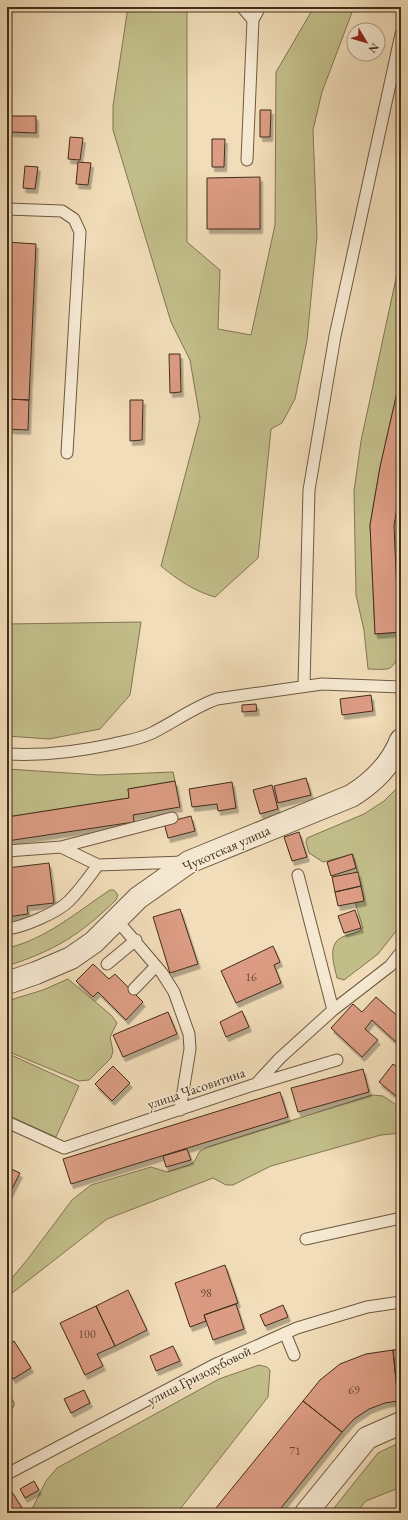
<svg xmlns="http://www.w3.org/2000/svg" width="408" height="1520" viewBox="0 0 408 1520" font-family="'EB Garamond',serif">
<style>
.green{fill:#c2be8a;stroke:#827652}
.building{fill:#db9c83;stroke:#422d1a;filter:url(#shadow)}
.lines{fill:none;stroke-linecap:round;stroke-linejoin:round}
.service-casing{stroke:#6e5942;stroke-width:13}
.minor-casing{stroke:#6e5942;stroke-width:24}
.tertiary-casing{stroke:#6e5942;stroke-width:24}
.service{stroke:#f6e9d2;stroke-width:11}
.minor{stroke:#f6e9d2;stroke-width:22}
.tertiary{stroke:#f6e9d2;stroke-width:22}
.labels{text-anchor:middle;stroke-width:3;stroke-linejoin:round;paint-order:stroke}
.number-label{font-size:12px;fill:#684934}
.street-label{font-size:14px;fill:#422d1a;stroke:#f6e9d2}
</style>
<defs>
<filter id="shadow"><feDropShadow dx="2.5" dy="4.5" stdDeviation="0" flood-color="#0004"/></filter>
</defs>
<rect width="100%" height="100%" fill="#f1ddb9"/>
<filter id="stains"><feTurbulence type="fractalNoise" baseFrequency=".005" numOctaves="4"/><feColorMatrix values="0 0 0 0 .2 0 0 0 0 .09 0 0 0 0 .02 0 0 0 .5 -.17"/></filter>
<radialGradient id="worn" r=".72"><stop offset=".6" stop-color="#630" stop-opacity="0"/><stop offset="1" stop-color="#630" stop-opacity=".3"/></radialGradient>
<!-- green -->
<path class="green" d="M128,7H187V242L220,270L218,329L251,335L275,225L276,72L314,7H354L322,92L313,130L317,236L307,340L295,399L282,423L271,429L258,558L215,597C194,591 178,580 161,566L200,419L190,360L171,322L113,130V106Z
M401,255V375L380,467L370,525L375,634L401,632C401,642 399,667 387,669C381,670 374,669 368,669L364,630L356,595L354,491L361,441Z
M141,622L130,695L100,729L49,739L7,736V624Z
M7,769L99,775L173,772L175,781L128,789L129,798L7,817Z
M401,784V925L378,954L344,980L337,978C334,964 326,942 345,936C351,934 359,932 363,928L355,902L364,900L353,854L323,862L309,853L306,842L307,838L364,814L384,801Z
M110,890H114L118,895L116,900C80,935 56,950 7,966V948C45,940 78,911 110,890Z
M68,979L111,1015L117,1023L110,1037L113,1051L111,1058L89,1080L79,1081L7,1051V1001L43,990Z
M9,1054L79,1086L56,1137L7,1115V1058Z
M372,1095L383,1096L401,1108V1133L381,1135L271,1166L233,1185H226L213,1178L107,1219L7,1297V1281L11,1279L27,1260L72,1200L91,1185L151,1167L167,1172L189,1165L194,1162L200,1151L208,1147Z
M259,1365L267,1367L270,1370L268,1397L177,1513H30L46,1481L57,1468L219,1379Z
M401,1442V1487L366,1501L356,1513H330L378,1453Z"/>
<!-- building -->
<path class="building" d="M260,110H271L270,137H260Z
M10,116H36V133L10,132Z
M70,137L83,138L80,160L68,159Z
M212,139H225L224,167H212Z
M78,162L91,163L88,185L76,184Z
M25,166L38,167L35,189L23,188Z
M260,177V229H207V178Z
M7,242L36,244L29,400L7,399Z
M169,354H180L181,392L170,393Z
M401,375V482L394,526L398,617H401V632L375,634L370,525L380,467Z
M7,399L29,400L28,430L7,429Z
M130,400H143L142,440L130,441Z
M371,695L373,711L342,715L340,699Z
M256,704L257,711L242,712V705Z
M306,778L311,795L278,803L274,786Z
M175,781L180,807L133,815L134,822L7,841V817L129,798L128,789Z
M232,782L236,808L218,811L217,804L192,807L189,789Z
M272,785L278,809L260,814L253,790Z
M191,816L195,831L168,838L164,823Z
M299,832L307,857L292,861L284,837Z
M352,854L356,868L331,876L327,862Z
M49,863L54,903L27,906L28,914L7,917V868Z
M358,872L361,886L335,892L332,877Z
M361,886L364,901L338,906L335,892Z
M180,909L198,964L170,973L153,917Z
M355,910L361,928L344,933L338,916Z
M273,946L280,962L274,965L281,983L236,1003L221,971Z
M93,964L109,979L115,974L143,1002L126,1020L98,992L93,997L76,981Z
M376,997L401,1019V1039L397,1043L372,1020L365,1029L378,1040L362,1057L331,1028L353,1004L362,1012Z
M242,1011L249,1027L226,1037L220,1022Z
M168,1012L177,1034L123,1057L113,1035Z
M393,1064L401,1070V1100L379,1082Z
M113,1066L130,1083L112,1101L95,1084Z
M363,1069L369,1092L298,1112L291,1088Z
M280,1092L288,1117L71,1184L63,1159Z
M187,1149L191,1160L166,1167L163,1156Z
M7,1167L20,1173L7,1199Z
M225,1265L238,1303L204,1315L206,1321L190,1327L175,1283Z
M128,1290L147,1330L115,1346L96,1306Z
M236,1304L244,1329L213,1340L204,1315Z
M283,1305L288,1317L265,1326L260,1315Z
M96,1306L115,1346L97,1354L103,1366L85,1375L60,1323Z
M14,1341L31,1368L13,1379L7,1369V1346Z
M173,1346L180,1361L156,1371L150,1356Z
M401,1349V1401H398L393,1350Z
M393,1350L398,1401L385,1403L369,1409L354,1419L342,1432L303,1401L320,1380L340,1364L366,1354Z
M84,1390L90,1403L71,1413L64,1399Z
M303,1401L342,1432L277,1513H212Z
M34,1481L39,1490L25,1498L20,1489Z
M12,1492L24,1511L21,1513H7V1495Z"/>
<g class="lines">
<!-- service casing -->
<g class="service-casing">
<path id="service" d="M242,7L253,20
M247,160L253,20L260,7
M7,209L62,211L74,219L80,232L67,453
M304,685L309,490L335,336L401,34
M7,754C44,756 77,752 113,744C126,741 140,739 152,733C174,722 194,707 217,699L322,684L401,687
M61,847L98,865L184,862
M7,851L61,847L172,818
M298,875L333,1010
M116,919L162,973L174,992L189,1034L190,1049L180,1110
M7,929C23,927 57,913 69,901C80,890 89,877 98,865
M107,964L136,940
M134,989L156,966
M257,1084L337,1060
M7,1122L64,1148L256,1084L280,1058L333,1010L390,966L401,952
M306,1239L401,1218
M285,1333L294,1355
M7,1405L8,1404
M7,1474L214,1365L297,1328L367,1307L401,1302"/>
</g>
<!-- minor casing -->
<g class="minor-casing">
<path id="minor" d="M7,983L36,973L71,958L94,942L138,898L189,862L351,796C374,782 391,765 401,740"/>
</g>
<!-- tertiary casing -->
<g class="tertiary-casing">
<path id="tertiary" d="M306,1513L367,1438L401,1423"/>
</g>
<!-- service -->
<use href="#service" class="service"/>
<!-- minor -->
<use href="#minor" class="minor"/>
<!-- tertiary -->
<use href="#tertiary" class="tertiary"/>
</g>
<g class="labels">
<!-- number labels -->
<g class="number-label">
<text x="251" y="981">16</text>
<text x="206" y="1297">98</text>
<text x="87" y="1338">100</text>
<text x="354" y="1394">69</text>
<text x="295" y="1455">71</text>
</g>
<!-- street labels -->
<g class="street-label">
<text transform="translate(226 848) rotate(-24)" y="5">Чукотская улица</text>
<text transform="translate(196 1088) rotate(-19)" y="5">улица Часовитина</text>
<text transform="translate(199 1375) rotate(-27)" y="5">улица Гризодубовой</text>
</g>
</g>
<!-- margin -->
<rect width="408" height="1520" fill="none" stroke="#f1ddb9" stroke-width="24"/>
<rect x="8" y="8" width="392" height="1504" fill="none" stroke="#422d1a" stroke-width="2"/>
<rect x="12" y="12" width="384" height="1496" fill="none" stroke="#422d1a"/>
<!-- north arrow -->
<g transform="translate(366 42) rotate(128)"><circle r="19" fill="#f6e9d2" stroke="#ae9e88"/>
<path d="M0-3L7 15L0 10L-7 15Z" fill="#8f2418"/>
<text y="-6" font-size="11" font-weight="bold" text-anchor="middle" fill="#422d1a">N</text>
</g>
<rect width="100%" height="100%" filter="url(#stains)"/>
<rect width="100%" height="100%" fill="url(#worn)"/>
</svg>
